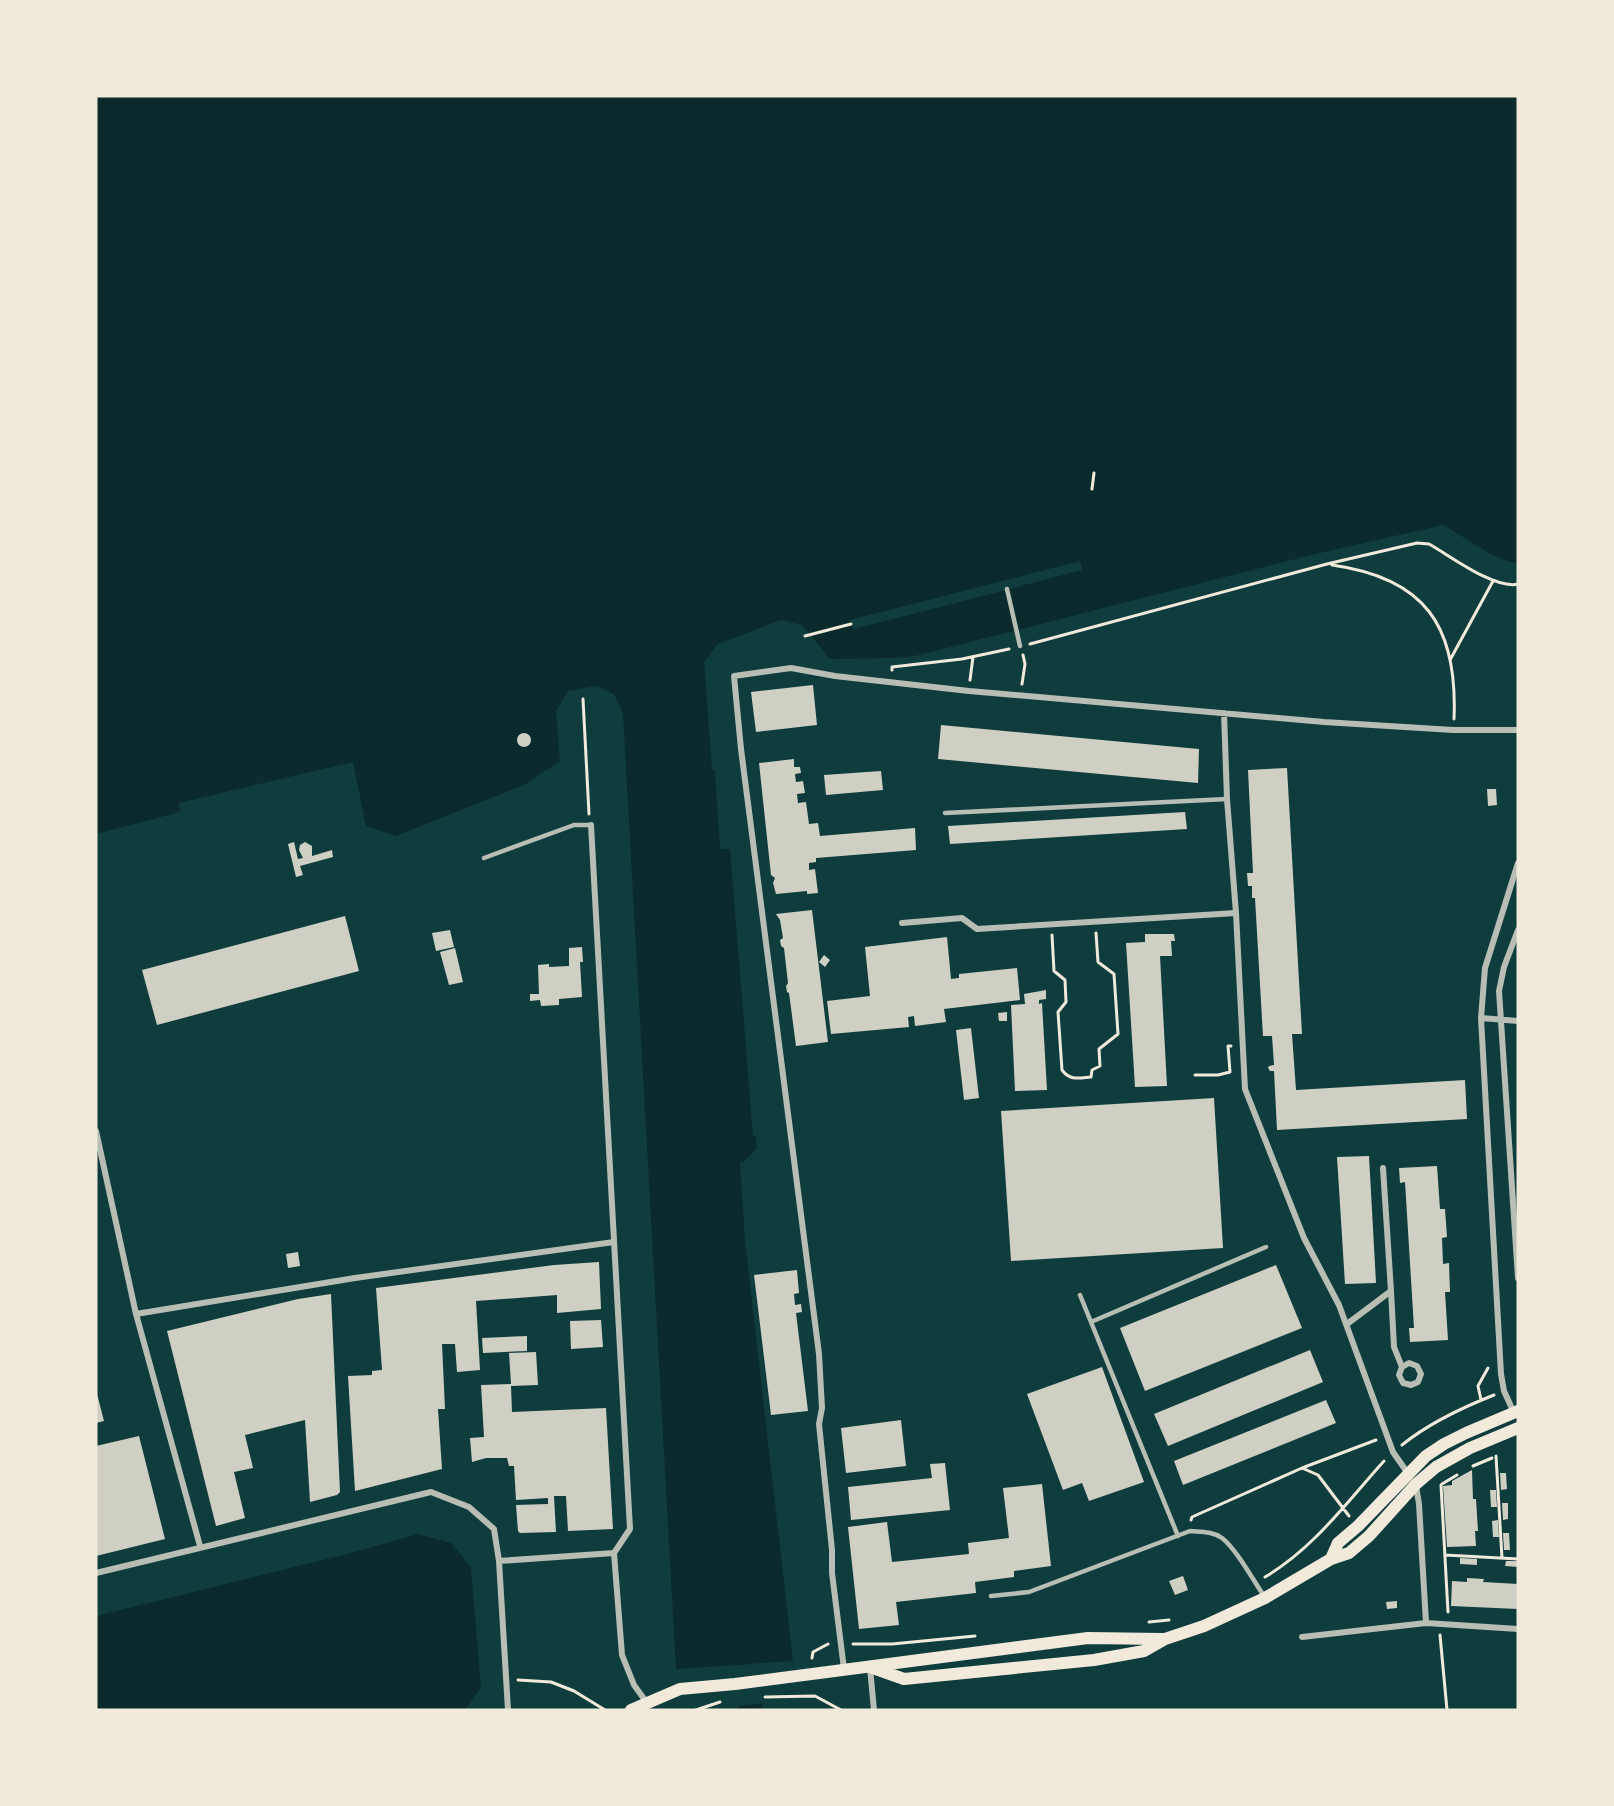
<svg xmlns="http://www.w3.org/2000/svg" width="1614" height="1806" viewBox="0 0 1614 1806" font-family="'Playfair Display',serif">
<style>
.water{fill:#0a2a2b}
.pier{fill:#0f3d3e}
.building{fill:#cfcfc3}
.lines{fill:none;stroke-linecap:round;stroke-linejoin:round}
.path{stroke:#f1e9da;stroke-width:3}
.service{stroke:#b8beb3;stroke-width:4.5}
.minor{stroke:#b8beb3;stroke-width:6}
.secondary{stroke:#f1e9da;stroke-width:12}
</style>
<rect width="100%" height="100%" fill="#0f3d3e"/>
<!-- water -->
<path class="water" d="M96,96H1518V563C1497,563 1463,535 1443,525L1307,556L915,656L894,658L830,659L802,625L781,620L718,644L704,662L712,769L715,770L720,849H730L753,1136L756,1137L757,1148L743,1163L740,1161L745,1241L793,1661L758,1663L763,1710H739L734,1665L676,1669L623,713L614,694L596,686L568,691L556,711L560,761L524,785L396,836L366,826L353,762L179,803L180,812L96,834Z
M418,1534L451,1543L471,1567L481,1687L465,1710H96V1616L351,1553Z"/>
<!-- pier -->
<path class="pier" d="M1080,561L1082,570L960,602L853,629L850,620Z
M760,1663L765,1703L738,1706L733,1666Z"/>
<!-- building -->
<path class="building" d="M813,685L817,725L756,732L751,692Z
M941,725L1199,749L1198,783L938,759Z
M517 740a7 7 0 1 1 14 0a7 7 0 1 1-14 0Z
M794,759V767H800L801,773L795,774L796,782L803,781L805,793L797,794L798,803L806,802L809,824L818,823L820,836L915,828L916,850L816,858V862L809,863V870L815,869L818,893L807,894V891L776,894L773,883L775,878L771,875L759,763Z
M1287,768L1302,1034H1292L1296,1090L1465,1080L1467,1119L1277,1130L1274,1071H1270L1268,1068L1269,1066L1274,1065L1272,1036H1263L1255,898H1252V886H1248L1247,873H1253L1248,770Z
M881,771L883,790L826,795L824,775Z
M1487,789H1496L1497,805L1488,806Z
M1185,812L1187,829L950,844L948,826Z
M294,842L298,859L303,858L299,850L300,845L305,842L312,846V856L332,850L333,857L300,866L303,875L296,877L288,844Z
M812,910L828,1042L796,1046L789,993L787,992L786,986L788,983L784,948L781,946L780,940L783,938L780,920L776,914Z
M345,916L359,971L157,1025L142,970Z
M450,930L454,947L436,951L432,933Z
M1145,934H1174L1175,941H1171L1172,956H1160L1167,1086L1135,1087L1126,943L1145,942Z
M947,937L951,979L959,978V974L1017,968L1020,1000L944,1009L946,1022L915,1026L914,1016L908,1017L909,1027L831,1034L827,1001L870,996L865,947Z
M582,947L583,962H580L582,997L559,999V1005L541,1006L540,1000L530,1001V994H539L538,965L549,964V967L569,966V948Z
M455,948L463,982L449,985L440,952Z
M824,955L830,960L825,967L819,962Z
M1046,990V999L1039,1000V1004L1042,1003L1047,1090L1015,1091L1011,1005L1025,1004L1024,994Z
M1007,1012V1021H999L998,1013Z
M971,1028L979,1098L964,1100L956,1030Z
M1214,1098L1223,1248L1011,1261L1001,1111Z
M1369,1156L1376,1283L1345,1284L1337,1157Z
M1437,1166L1440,1209H1445L1447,1237L1442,1238L1443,1264L1449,1263L1450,1292H1445L1448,1340L1410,1342L1409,1328H1414L1405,1182L1400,1183L1399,1168Z
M298,1252L300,1266L288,1268L286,1254Z
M599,1262L601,1309L557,1313V1295L476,1301L480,1370L457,1372L455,1344H442L445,1409H438L442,1469L355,1491L348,1376L372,1375V1371L382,1370L376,1288L554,1265Z
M1276,1265L1302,1328L1145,1391L1120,1328Z
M797,1270L799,1293L794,1294L795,1305L801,1304L802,1312L796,1313L808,1411L771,1415L754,1275Z
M331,1294L340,1492L337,1495L310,1502L305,1420L245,1435L253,1468L234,1472L245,1518L216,1526L167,1331L298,1299Z
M601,1320L603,1347L571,1349L570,1321Z
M527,1336V1351L483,1353L482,1338Z
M1310,1350L1323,1382L1168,1446L1154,1414Z
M536,1352L538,1385L511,1386L512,1412L606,1408L613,1529L568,1531L566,1496H554L556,1532L520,1533L518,1531L516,1505L548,1504V1498L516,1500L514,1466H509L507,1458H486L472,1462L470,1438L484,1437L481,1385L511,1384L509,1353Z
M1102,1367L1144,1482L1089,1501L1082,1483L1063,1490L1027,1394Z
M96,1390L104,1421L96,1423Z
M1326,1400L1336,1423L1183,1485L1174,1461Z
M901,1420L906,1466L846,1473L841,1428Z
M139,1436L165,1539L96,1556V1446Z
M945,1463L950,1510L851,1520L848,1487L932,1478L930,1464Z
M1472,1470L1473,1499H1476L1478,1531H1475L1476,1546L1447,1547L1443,1486L1452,1485V1481Z
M1500,1473H1506L1507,1489L1501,1490Z
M1042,1484L1051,1566L1014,1571V1577L975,1582L976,1593L896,1602L899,1625L859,1629L848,1527L887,1522L892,1562L969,1554L968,1543L1009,1538L1003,1488Z
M1490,1490H1496L1497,1507H1491Z
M1502,1503H1508V1519L1503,1520Z
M1498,1520L1499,1537H1493L1492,1521Z
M1503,1533H1509L1510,1550H1504Z
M1460,1558L1477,1559V1565L1460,1564Z
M1506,1561H1518V1567L1505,1566Z
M1183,1576L1188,1590L1175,1595L1169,1581Z
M1467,1578L1484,1579L1483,1582L1518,1584V1609L1451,1606L1452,1581L1467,1582Z
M1397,1601V1608L1387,1609L1386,1602Z"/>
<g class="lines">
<!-- path -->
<path class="path" d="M1092,489L1094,473
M1332,565C1425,578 1458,626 1454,719
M805,636L851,624
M1030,644L1327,564L1417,543L1429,544C1449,555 1495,590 1518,584
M1450,660L1493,581
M892,670V667L962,659L1009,649
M970,680L973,657
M1022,684L1025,664L1023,655
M583,699L589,814
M1052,935L1054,971L1065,980L1066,1002L1058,1012L1062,1070C1070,1081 1079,1078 1091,1077L1092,1070L1100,1066L1099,1049L1118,1034L1114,974L1098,962L1096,933
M1195,1075H1218L1230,1072L1228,1046H1231
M1481,1400L1478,1386L1488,1368
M1402,1445C1429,1423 1461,1408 1494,1395
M1496,1456L1502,1558
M1473,1466L1492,1458
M1302,1468L1318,1475L1349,1516
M1442,1484L1457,1475
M1441,1485L1448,1612
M1191,1520L1192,1517L1302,1468L1376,1440
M1445,1555L1518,1559
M1265,1577C1314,1548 1346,1503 1384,1461
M1149,1622L1169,1620
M1440,1635L1447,1710
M853,1644H892L975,1636
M812,1658L813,1652L828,1644
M518,1680L551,1682L574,1691L605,1710
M765,1697L815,1696L841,1710
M696,1710L720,1702"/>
<!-- service -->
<path class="service" d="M1007,589L1020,646
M945,813L1227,799
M484,858L574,825H591
M1080,1295L1178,1536
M1091,1322L1266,1247
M991,1596L1029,1592L1190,1531C1200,1532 1212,1531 1222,1538C1237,1550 1253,1580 1264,1596"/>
<!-- minor -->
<path class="minor" d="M1224,713L1227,799L1236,913L1245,1089L1304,1238L1339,1305L1393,1452L1409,1475
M591,825L630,1529L614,1553L622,1655L634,1685L647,1703
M902,923L962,918L977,929L1236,913
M1518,930L1504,967L1499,991L1518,1278
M1481,1018L1518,1021
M96,1131L136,1314L200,1546
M1391,1291L1394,1347L1402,1367L1399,1375L1403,1383L1411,1385L1418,1382L1421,1374L1417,1366L1409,1363L1402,1367
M136,1314L355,1278L614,1242
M1347,1324L1391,1291L1383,1168
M1515,1415L1504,1391L1501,1374L1481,1018L1485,968L1518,863
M1416,1486L1419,1504L1426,1623
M499,1561L614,1553
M96,1573L431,1492L469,1507L494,1529L499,1561L508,1710
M1302,1637L1426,1623L1518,1629
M870,1668L874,1710
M844,1669L832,1573V1550L819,1424L822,1408L819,1354L741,749L734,676L791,668L835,676L969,691L1324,722L1453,730H1518"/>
<!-- secondary -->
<path class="secondary" d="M1331,1559L1338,1543L1358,1526L1426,1456L1444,1444L1466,1433L1518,1411
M870,1667L904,1679L1094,1660L1144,1651L1165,1639L1204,1626L1265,1598L1331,1559L1349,1553L1369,1536L1416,1484L1436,1467L1470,1448L1518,1428
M631,1710L680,1689L735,1684L1088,1638L1163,1639"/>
</g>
<!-- border -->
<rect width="1614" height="1806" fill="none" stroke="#f1e9da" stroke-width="195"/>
</svg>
